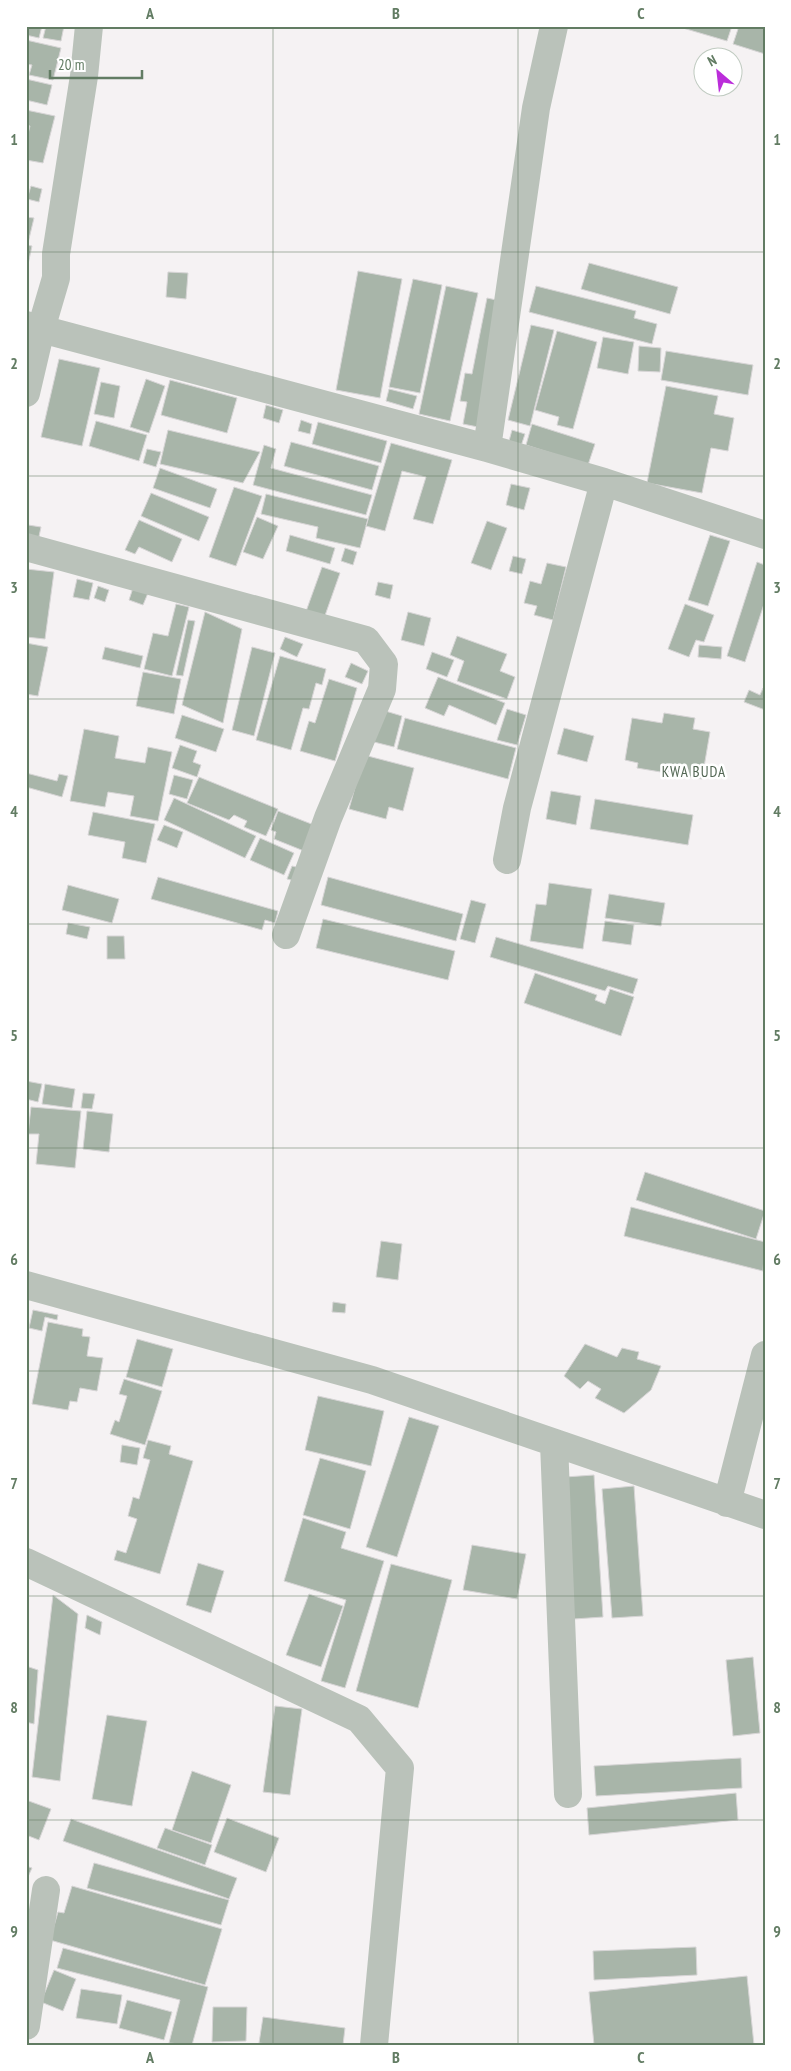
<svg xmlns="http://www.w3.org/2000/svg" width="791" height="2071" viewBox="0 0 791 2071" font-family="'PT Sans Narrow',sans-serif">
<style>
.building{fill:#a8b5a9;stroke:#d7d5d6}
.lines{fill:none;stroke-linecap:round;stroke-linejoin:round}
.street{stroke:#bac2ba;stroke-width:28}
.grid{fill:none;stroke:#627c63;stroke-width:1;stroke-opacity:0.55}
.labels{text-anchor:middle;stroke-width:5;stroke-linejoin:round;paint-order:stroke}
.quarter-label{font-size:15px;letter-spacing:1px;fill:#536754;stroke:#fff}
.neatline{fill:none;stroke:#627c63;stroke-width:2}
.grid-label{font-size:16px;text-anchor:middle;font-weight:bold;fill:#627c63}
</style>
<rect width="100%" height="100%" fill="#f5f2f3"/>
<!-- building -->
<path class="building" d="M26,26H42L39,38L26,35Z
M46,26H64L61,41L43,38Z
M676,26H732L727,41Z
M739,26L765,28V54L733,44Z
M26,40L61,48L53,80L29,75L32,65L26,64Z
M26,79L52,85L47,105L26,100Z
M26,110L55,116L43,163L26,160V142L30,126L26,125Z
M31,186L42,189L39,202L27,199Z
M26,217L34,218L28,243L26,242Z
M26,245L32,246L27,269L26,268Z
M589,263L678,287L670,314L581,289Z
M358,271L402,279L380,398L336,390Z
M168,272L188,273L186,299L166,297Z
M413,279L442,285L420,393L389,387Z
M446,286L478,293L450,421L419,414Z
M536,286L636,311L634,318L657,324L652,344L529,312Z
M487,298L506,302L483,428L463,424L467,402L460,401L465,373L472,374Z
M531,325L554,330L530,426L508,420Z
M557,331L597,342L573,429L557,425L559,417L535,410Z
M603,337L634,342L628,374L597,368Z
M639,346L661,348L660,372L638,371Z
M666,351L753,365L748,395L661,380Z
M59,359L100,368L82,446L41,437Z
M146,379L165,386L149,433L130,427Z
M170,380L237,398L227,433L161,415Z
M101,382L120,386L114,418L94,414Z
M666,386L718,396L714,414L734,418L728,451L711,448L702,493L647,483Z
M389,389L417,396L413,409L386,401Z
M266,405L283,410L279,423L263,418Z
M301,420L312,424L310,434L298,431Z
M96,421L147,435L139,461L89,446Z
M318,422L387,441L381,463L312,444Z
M532,424L595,444L588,465L526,445Z
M168,430L260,452L243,483L160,464Z
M512,430L525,434L521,446L509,441Z
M291,442L379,466L372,490L284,466Z
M391,443L452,460L433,524L413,519L426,477L402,471L385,531L366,526Z
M264,445L276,449L271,468L372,495L366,515L253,485Z
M147,449L161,452L156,467L143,463Z
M160,468L217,489L210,508L153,488Z
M511,484L530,488L524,510L506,505Z
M234,487L262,496L236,566L209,557Z
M151,493L209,517L199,541L141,516Z
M266,494L368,519L360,548L316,538L318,527L261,514Z
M257,517L278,526L263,559L243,552Z
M139,520L182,539L172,562L139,547L135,554L125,550Z
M487,521L507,528L491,570L471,563Z
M28,525L41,527L38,541L26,539Z
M290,535L335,548L330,564L286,551Z
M710,535L730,541L708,606L688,600Z
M345,548L357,552L353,565L341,561Z
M513,556L526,559L522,574L509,571Z
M757,562L765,565V601L745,662L727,656Z
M547,563L566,567L553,620L534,615L537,606L524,603L530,581L541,584Z
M322,567L340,573L322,624L304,617Z
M26,569L54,572L45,639L26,637Z
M77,579L93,583L89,600L73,597Z
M378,582L393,585L390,599L375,595Z
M98,586L109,590L105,602L94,598Z
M133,588L148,593L143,605L129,600Z
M176,604L189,607L172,676L144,669L153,633L168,636Z
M685,604L714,615L704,642L696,640L689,657L668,649Z
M205,612L242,629L223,723L182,705Z
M408,612L431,618L424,646L401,640Z
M188,620L195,621L183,676L176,675Z
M457,636L507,654L500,671L515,677L507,699L457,681L464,661L450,655Z
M285,637L303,644L297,657L280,649Z
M26,643L48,647L38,696L26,694Z
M699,645L722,647L721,659L698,657Z
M105,647L143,656L140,668L102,659Z
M252,647L275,653L254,736L232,730Z
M432,652L454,660L447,677L426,669Z
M280,656L326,669L322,685L316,683L309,709L303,708L291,750L256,740Z
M351,663L368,671L362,684L345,677Z
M143,672L181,679L174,714L136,706Z
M438,677L505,703L496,725L449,705L444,716L425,708Z
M329,679L357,688L335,761L300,751L309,721L315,723Z
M763,688L765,710L744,702L749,690L760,695Z
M507,709L526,715L517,745L497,740Z
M382,710L402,716L394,747L374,742Z
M664,713L695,718L693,729L710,732L702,779L637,768L638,763L625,760L632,718L662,723Z
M182,715L224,729L216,752L175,738Z
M405,718L516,748L508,779L397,749Z
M564,728L594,736L587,762L557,754Z
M84,729L119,736L115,758L145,763L148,747L172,752L158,821L130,816L134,796L108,792L105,807L70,801Z
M180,745L197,751L193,762L201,765L197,777L172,768Z
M364,755L414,768L403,811L389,807L386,819L349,809Z
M26,773L57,781L59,774L68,776L62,797L26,787Z
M174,775L193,780L187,799L169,794Z
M199,777L278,809L266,836L244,827L247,821L234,815L229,820L187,803Z
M551,791L581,796L576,825L546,819Z
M174,798L256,836L245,858L164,820Z
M595,799L693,815L688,845L590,829Z
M278,811L314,825L304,851L274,839L276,832L271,830Z
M93,812L155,824L146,863L122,858L125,842L88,835Z
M164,825L183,832L177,848L157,840Z
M260,838L294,853L284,875L250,860Z
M292,866L300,868L295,881L287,879Z
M158,877L278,911L275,923L265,920L262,930L151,899Z
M328,877L463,914L456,941L321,905Z
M549,883L592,889L583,949L530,941L536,904L546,905Z
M68,885L119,899L112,923L62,910Z
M609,894L665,903L661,926L605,918Z
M471,900L486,904L475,943L460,939Z
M323,919L455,951L448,980L316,948Z
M605,921L634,925L631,945L602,941Z
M68,923L90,927L87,939L66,934Z
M107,936H124L125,959H107Z
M496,937L638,979L633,994L608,986L605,991L490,957Z
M535,973L597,995L595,1000L605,1004L610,989L634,997L621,1036L524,1003Z
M26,1081L42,1084L38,1102L26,1099Z
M45,1084L75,1089L72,1108L42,1104Z
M83,1093L95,1094L92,1109L81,1108Z
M31,1107L81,1111L75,1168L36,1164L39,1134H28Z
M87,1111L113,1114L109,1152L83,1149Z
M645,1172L765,1211L756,1239L636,1200Z
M631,1207L765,1242L763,1271L624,1236Z
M381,1241L402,1244L398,1280L376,1277Z
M333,1302L346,1304L345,1313L332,1312Z
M33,1310L58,1315L57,1320L45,1317L42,1331L29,1328Z
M48,1322L83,1329L82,1336L90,1337L87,1356L103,1358L97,1391L80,1388L77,1402L70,1401L68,1410L32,1404Z
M137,1339L173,1349L162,1387L126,1377Z
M585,1344L617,1357L622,1348L639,1352L637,1359L661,1366L651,1390L624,1413L595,1398L601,1389L588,1381L580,1389L564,1376Z
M124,1379L162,1391L145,1445L110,1434L115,1420L119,1422L127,1396L119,1394Z
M318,1396L384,1411L371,1466L305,1450Z
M409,1417L439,1426L397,1557L366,1547Z
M148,1440L171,1446L169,1454L193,1461L160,1574L114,1560L117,1550L126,1553L137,1519L128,1516L133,1497L139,1499L150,1460L143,1458Z
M122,1445L140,1448L137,1465L120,1462Z
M320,1458L366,1471L350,1529L303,1515Z
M594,1475L603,1617L574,1619L565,1477Z
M634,1486L643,1616L612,1618L602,1489Z
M303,1518L346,1532L341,1548L384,1561L345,1688L321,1681L346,1600L284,1581Z
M472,1545L526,1554L517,1599L463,1590Z
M198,1563L224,1571L211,1613L186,1605Z
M391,1564L452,1580L418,1708L356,1691Z
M309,1594L343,1606L321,1667L286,1655Z
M53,1595L78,1614L60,1781L32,1777Z
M87,1615L102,1622L100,1635L85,1628Z
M753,1657L760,1733L733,1736L726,1660Z
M26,1666L38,1670L34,1724L26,1722Z
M275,1706L302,1709L290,1795L263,1792Z
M107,1715L147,1721L132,1806L92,1799Z
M741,1758L742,1788L596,1796L594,1766Z
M192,1771L231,1785L211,1843L172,1830Z
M736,1793L738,1820L589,1835L587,1808Z
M26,1800L51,1809L39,1840L26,1835Z
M227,1818L279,1838L266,1872L214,1852Z
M71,1819L237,1878L229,1899L63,1841Z
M165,1828L212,1845L205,1865L157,1848Z
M94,1863L229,1900L221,1925L87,1888Z
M26,1866L32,1868L26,1881Z
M72,1886L222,1929L205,1985L50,1940L58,1912L64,1913Z
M696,1947L697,1975L594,1980L593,1951Z
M63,1948L208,1987L192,2045L169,2043L180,2000L57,1968Z
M54,1970L76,1979L63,2011L41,2002Z
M747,1976L754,2045H594L589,1992Z
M81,1989L122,1995L117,2024L76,2018Z
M127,2000L172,2012L164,2040L119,2028Z
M213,2007H247L246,2041L212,2042Z
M263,2017L345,2028L343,2045H275L259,2043Z"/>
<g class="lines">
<!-- street -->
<path class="street" d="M26,325L487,448L604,482L765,535
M26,393L41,329L56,278V254L84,76L89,26
M487,448L536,108L554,26
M26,547L366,640L384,664L382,689L328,818L286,935
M507,860L517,808L604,482
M26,1285L372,1380L765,1515
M554,1443L568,1794
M727,1503L765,1355
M26,1562L359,1719L400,1768L374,2045
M26,2026L46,1890"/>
</g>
<!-- grid -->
<path class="grid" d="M273,26V2045M518,26V2045M26,252H765M26,476H765M26,699H765M26,924H765M26,1148H765M26,1371H765M26,1596H765M26,1820H765"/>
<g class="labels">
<!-- quarter labels -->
<g class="quarter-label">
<text x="694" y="777">KWA BUDA</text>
</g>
</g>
<!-- border -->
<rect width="791" height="2071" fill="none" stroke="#ffffff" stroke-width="55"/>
<!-- north arrow -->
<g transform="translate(718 72) rotate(332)"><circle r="24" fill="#ffffff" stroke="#c0cbc1"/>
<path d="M0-4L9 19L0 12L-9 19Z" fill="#bb2dda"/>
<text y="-8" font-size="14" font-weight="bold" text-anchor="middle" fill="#627c63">N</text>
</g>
<!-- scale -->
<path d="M50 70v8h92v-8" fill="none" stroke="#627c63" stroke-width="2.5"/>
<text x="58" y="70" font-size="15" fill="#627c63" stroke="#ffffff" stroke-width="4" paint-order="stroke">20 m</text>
<rect x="28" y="28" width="736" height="2016" class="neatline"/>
<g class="grid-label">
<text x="150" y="19">A</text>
<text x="396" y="19">B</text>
<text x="641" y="19">C</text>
<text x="14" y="145">1</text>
<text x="777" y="145">1</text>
<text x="14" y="369">2</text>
<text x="777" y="369">2</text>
<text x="14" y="593">3</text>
<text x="777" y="593">3</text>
<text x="14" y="817">4</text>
<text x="777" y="817">4</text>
<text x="14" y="1041">5</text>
<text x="777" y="1041">5</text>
<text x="14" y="1265">6</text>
<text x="777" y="1265">6</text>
<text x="14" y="1489">7</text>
<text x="777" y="1489">7</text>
<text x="14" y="1713">8</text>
<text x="777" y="1713">8</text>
<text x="14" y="1937">9</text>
<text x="777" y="1937">9</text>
<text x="150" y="2063">A</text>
<text x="396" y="2063">B</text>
<text x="641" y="2063">C</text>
</g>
</svg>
